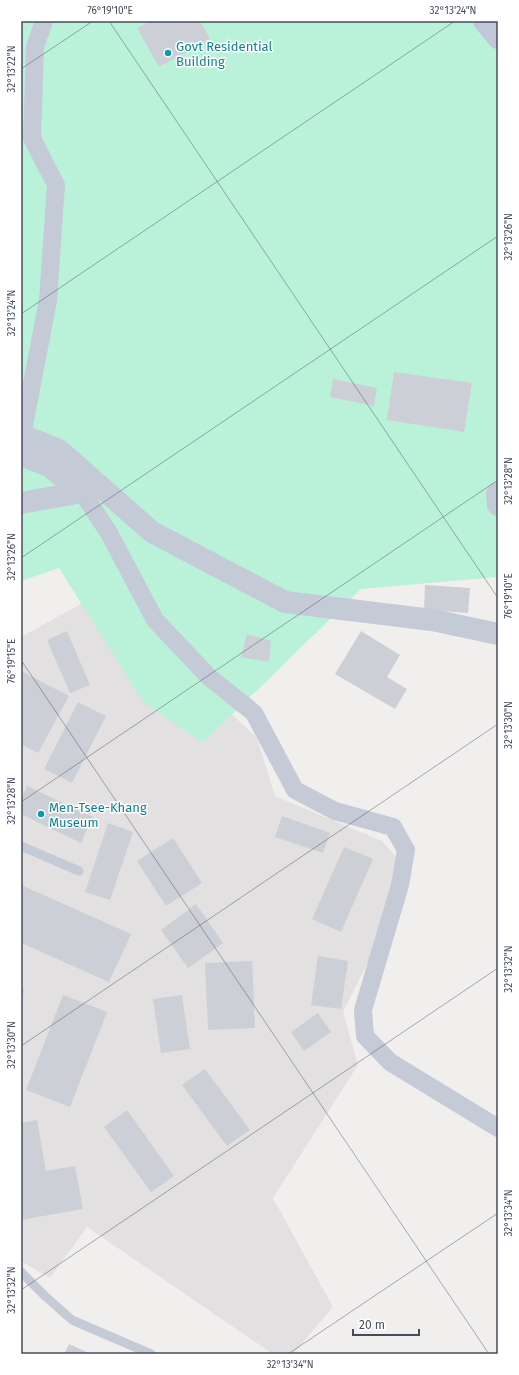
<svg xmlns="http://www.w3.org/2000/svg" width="519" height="1375" viewBox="0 0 519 1375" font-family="'Fira Sans',sans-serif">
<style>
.education{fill:#e2e0e0}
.green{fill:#baf1d9}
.building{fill:#cdcfd6}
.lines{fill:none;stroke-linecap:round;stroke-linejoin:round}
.service{stroke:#c4cad6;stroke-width:9}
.minor{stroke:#c4cad6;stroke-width:18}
.tertiary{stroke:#c4cad6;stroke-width:22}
.secondary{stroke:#c0c7d8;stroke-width:22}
.ticks{fill:none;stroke:#454d5d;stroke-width:1;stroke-opacity:0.45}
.culture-dot{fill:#0f9aa8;stroke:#fff;stroke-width:1.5}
.labels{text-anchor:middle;stroke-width:3;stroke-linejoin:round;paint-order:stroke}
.culture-label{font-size:13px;fill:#0d838f;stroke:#fff;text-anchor:start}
.neatline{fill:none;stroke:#454d5d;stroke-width:1.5}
.ticks-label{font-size:10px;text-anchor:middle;fill:#454d5d}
</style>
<rect width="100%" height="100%" fill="#f1efee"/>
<!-- education -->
<path class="education" d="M115,585L176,662L257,738L275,796L382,841L412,874L343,1012L358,1065L273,1198L333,1307L293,1354H273L87,1227L50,1278L21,1261V637Z"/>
<!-- green -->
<path class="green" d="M21,21H498V577L361,589L203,743L143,702L59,568L21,581Z"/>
<!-- building -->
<path class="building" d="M150,21H200L210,39L159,67L137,28Z
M394,372L472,383L464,432L387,420Z
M333,379L377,388L374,406L330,397Z
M425,585L470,588L468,613L424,610Z
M67,631L90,685L70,693L47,640Z
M361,631L400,655L387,677L407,689L395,709L335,674Z
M247,634L271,641L269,662L241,657Z
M21,671L69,696L38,753L21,744Z
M78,702L106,716L72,783L44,769Z
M27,786L93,817L81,843L21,814V799Z
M282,816L330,833L323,853L275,837Z
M108,823L133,832L110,900L85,892Z
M173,838L202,883L166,906L137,861Z
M344,847L373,859L341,932L312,919Z
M21,885L131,934L109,982L21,943Z
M196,904L223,943L188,968L161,930Z
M318,956L348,961L341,1009L311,1005Z
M252,961L255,1028L208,1030L205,963Z
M21,989L24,991L21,1000Z
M63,995L107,1012L70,1107L26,1090Z
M182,995L190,1049L161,1053L153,999Z
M318,1013L331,1032L304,1051L291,1032Z
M205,1069L250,1130L227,1146L182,1085Z
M127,1110L174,1176L151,1192L104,1127Z
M37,1120L46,1171L75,1166L83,1209L21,1220V1123Z
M69,1344L91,1354H64Z"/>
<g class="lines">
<!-- service -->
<path class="service" d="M21,846L79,871
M21,1272L45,1296L72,1320L151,1354"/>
<!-- minor -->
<path class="minor" d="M22,436L48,300L56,185L32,138L35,47L44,21
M82,492L109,533L155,620L209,677L254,713L295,790L335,811L393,827L406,850L400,885L363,1010L365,1036L390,1062L498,1128"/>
<!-- tertiary -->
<path class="tertiary" d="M21,435L59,450L152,532L285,602L432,620L498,634
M21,455L49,466L82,492L21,503
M498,493L497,494L498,505"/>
<!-- secondary -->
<path class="secondary" d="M484,21L498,38"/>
</g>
<!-- ticks -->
<path class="ticks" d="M109,21L498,598M21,69L93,21M21,314L455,21M21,558L498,236M21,660L489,1354M21,802L498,480M21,1046L498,724M21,1290L498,968M288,1354L498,1213"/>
<!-- markers -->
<g class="culture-dot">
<circle cx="168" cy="53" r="4"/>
<circle cx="41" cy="814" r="4"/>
</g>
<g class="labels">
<!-- culture labels -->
<g class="culture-label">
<text x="176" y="51">Govt Residential<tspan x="176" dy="15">Building</tspan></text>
<text x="49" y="812">Men-Tsee-Khang<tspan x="49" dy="15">Museum</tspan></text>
</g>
</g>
<!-- border -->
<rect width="519" height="1375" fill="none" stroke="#ffffff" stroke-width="44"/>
<!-- scale -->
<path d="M353 1329v6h66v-6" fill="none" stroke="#454d5d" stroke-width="2"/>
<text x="359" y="1329" font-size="12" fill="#454d5d" stroke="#ffffff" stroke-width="3" paint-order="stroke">20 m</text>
<rect x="22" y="22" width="475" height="1331" class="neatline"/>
<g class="ticks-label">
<text x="110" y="14">76°19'10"E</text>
<text x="453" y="14">32°13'24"N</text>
<text transform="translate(11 69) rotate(-90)" y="4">32°13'22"N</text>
<text transform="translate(508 237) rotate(-90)" y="4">32°13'26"N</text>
<text transform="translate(11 313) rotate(-90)" y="4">32°13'24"N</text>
<text transform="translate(508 481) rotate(-90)" y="4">32°13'28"N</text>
<text transform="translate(11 557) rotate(-90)" y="4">32°13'26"N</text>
<text transform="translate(508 596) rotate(-90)" y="4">76°19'10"E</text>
<text transform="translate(11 661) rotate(-90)" y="4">76°19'15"E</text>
<text transform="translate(508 725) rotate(-90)" y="4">32°13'30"N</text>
<text transform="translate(11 801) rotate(-90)" y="4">32°13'28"N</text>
<text transform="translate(508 969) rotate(-90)" y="4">32°13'32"N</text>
<text transform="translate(11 1045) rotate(-90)" y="4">32°13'30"N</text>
<text transform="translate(508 1213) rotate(-90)" y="4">32°13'34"N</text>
<text transform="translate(11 1290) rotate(-90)" y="4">32°13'32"N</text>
<text x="290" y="1368">32°13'34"N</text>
</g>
</svg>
